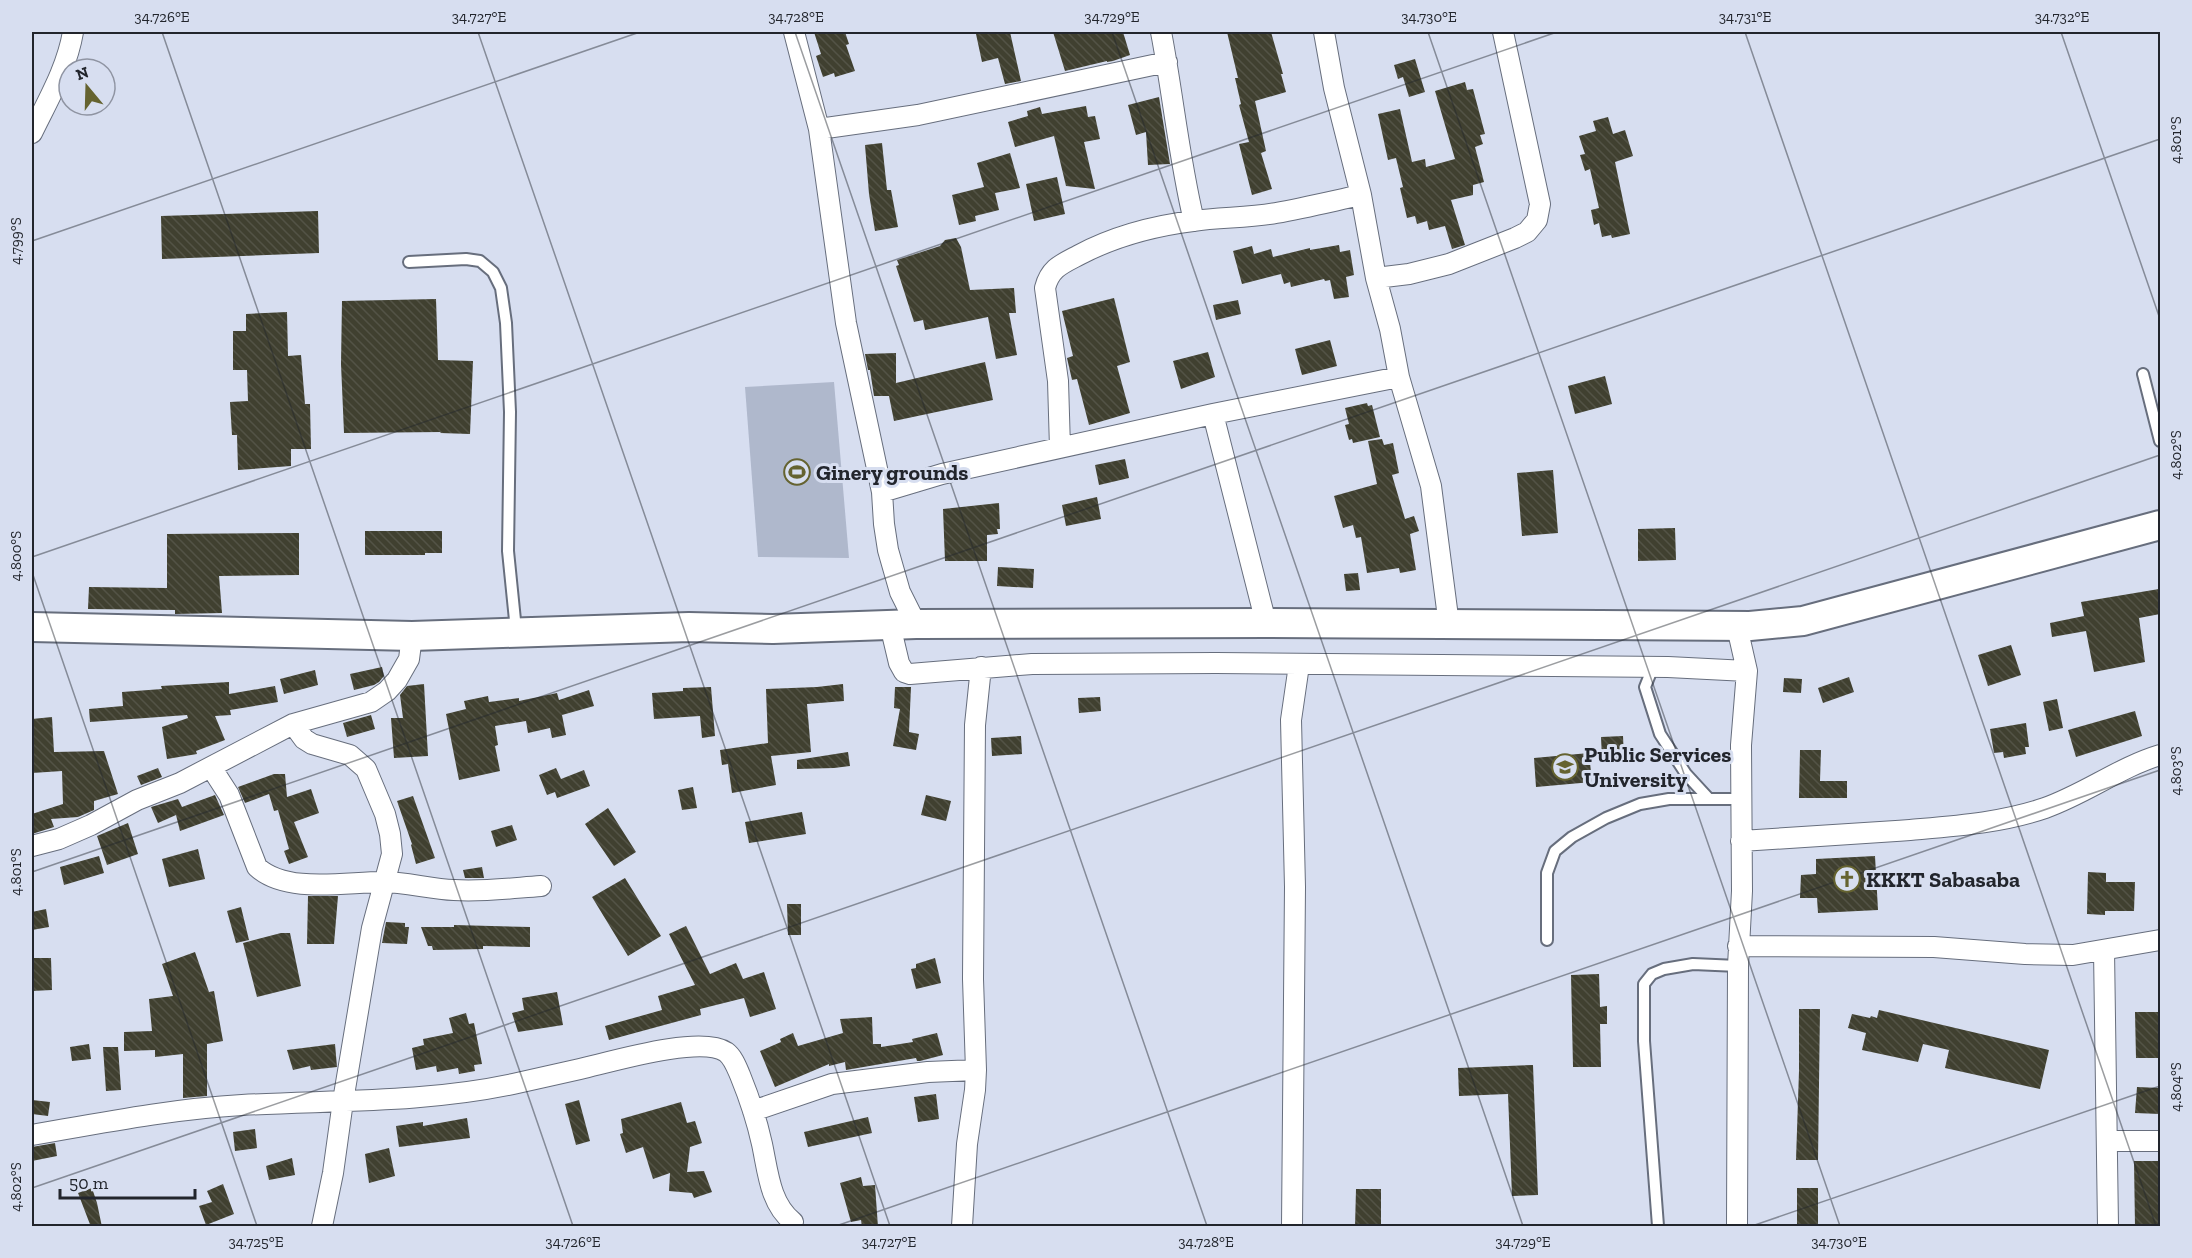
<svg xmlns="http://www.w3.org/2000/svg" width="2192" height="1258" viewBox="0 0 2192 1258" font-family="'Zilla Slab',serif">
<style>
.pitch{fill:#afb8cc}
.building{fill:url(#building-back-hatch)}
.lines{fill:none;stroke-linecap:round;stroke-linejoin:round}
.lane-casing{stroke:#676e7d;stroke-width:14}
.street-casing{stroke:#676e7d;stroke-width:22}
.secondary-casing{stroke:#676e7d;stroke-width:32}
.lane{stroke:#fff;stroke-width:10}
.street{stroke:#fff;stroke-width:20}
.secondary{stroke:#fff;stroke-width:28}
.ticks{fill:none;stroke:#22252c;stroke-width:1.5;stroke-opacity:0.45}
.labels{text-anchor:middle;stroke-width:6;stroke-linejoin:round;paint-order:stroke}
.poi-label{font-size:22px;font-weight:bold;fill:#22252c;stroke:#d7def0;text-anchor:start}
.neatline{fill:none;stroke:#22252c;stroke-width:2}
.ticks-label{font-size:15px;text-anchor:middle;fill:#22252c}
</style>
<defs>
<pattern id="building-back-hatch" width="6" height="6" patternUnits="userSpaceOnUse" patternTransform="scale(1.5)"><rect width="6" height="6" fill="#404030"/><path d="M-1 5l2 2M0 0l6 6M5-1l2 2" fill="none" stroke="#535346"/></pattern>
</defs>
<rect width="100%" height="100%" fill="#d7def0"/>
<!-- pitch -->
<path class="pitch" d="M834,382L849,558L758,557L745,387Z"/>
<!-- building -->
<path class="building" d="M814,32H845L849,44L846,45L855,71L835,77L834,73L823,77L816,56L821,54Z
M985,32H1010L1021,81L1005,84L998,58L982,62L976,34Z
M1053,32H1123L1130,55L1113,61L1107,62V61L1065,71Z
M1227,32H1271L1283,74H1281L1286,92L1255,101L1266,151L1261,153L1272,189L1252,195L1239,144L1249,142L1239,105L1241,104L1235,78H1238Z
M1415,59L1425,92L1409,97L1403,77L1398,79L1394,65Z
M1465,82L1467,90L1473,89L1485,134L1480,135L1483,144L1475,147L1484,182L1473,185V195L1451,200L1465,245L1452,249L1445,226L1429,230L1427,221L1417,224L1415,216L1407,218L1400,188L1403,187L1396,158L1388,160L1378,114L1400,109L1412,162L1425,159L1426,167L1455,159L1435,91Z
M1159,97L1170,164L1148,165L1146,132L1136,135L1128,105Z
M1086,106L1088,117L1095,116L1100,139L1084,142L1095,189L1066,186L1054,136L1015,147L1008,122L1028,116L1027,111L1040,107L1042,114Z
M1608,117L1613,134L1625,130L1633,156L1615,162L1630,234L1612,238L1611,235L1602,237L1599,223L1594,225L1591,210L1599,208L1590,169L1585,171L1580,155L1585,154L1579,136L1596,131L1593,121Z
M882,143L887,190H891L898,227L875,231L869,194L865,145Z
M1010,153L1020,188L995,193L999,210L975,216L976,221L959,225L952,195L984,187L977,163Z
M1057,177L1065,214L1034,221L1026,184Z
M318,211L319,253L162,259L161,216Z
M956,238L961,247L970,290L1014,288L1016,313H1009L1017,355L996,359L988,317L925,330L923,320L914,322L896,266L899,265L897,260L940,246L945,240Z
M1339,245L1340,252L1350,250L1354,275L1346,277L1349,297L1334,299L1330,280L1325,281L1324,279L1291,287L1290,282L1284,284L1281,274L1242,284L1233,251L1252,246L1254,254L1271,249L1273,257L1310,248V250Z
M1114,298L1130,362L1117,366L1130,413L1089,425L1077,379L1072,380L1067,358L1073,356L1062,311Z
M436,299L438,360L473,361L470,434L440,433L441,432L344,433L341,364L342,301Z
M1238,300L1241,314L1216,320L1213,305Z
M287,312L288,356L301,355L305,404H310L311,449H291V466L238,470L237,435H232L230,402L248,401L247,370H233V331H246V314Z
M1330,340L1337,366L1302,375L1295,349Z
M1208,352L1215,377L1181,389L1173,361Z
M896,353V383L985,362L993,400L894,421L889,396H874L870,370H868L865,354Z
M1605,376L1612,404L1575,414L1568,386Z
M1367,403L1368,406L1372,405L1380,437L1353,443L1352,439L1349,440L1345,425L1349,424L1345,408Z
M1382,439L1384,445L1393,443L1399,473L1392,475L1405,519L1414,516L1419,531L1410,534L1416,570L1400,573L1399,568L1367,573L1361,537L1356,538L1353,525L1343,528L1334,496L1377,484L1368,441Z
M1125,459L1129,478L1099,485L1095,465Z
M1553,470L1558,533L1522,536L1517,473Z
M1097,497L1101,519L1066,526L1062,505Z
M999,503L1000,529H997L998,534L987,535V561H945L943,509Z
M1675,528L1676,560L1638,561V529Z
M365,531H442V553H425V555H365Z
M299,533V575L219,576L222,613L175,614V610L88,609L89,587L167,588V534Z
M998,567L1034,569L1033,588L997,586Z
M1358,573L1360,590L1346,591L1344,574Z
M2159,589L2160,614L2139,618L2145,662L2094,672L2086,631L2052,637L2050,623L2084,616L2081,602Z
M2011,645L2021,675L1988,686L1978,655Z
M382,667L384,676L379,682L374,685L354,690L350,674Z
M315,670L318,685L284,694L280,679Z
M1849,677L1854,692L1823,703L1818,688Z
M1784,678L1802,679L1801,693L1783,692Z
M229,682V694L275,686L278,702L230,710L231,715L215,716L225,740L196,751L197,754L167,759L162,727L188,718L187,715L90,722L89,709L123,706L122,692L162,689L161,686Z
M424,684L428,756L394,758L391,718H403L400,695L407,686Z
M843,684L844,701L807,704L811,752L771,756L776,785L732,793L728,764L722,765L720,750L768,743L766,689L817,687Z
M711,687L715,736L702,738L700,716L654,719L652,693L683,691V688Z
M895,687H911L909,732L919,734L916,750L893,746L900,709L894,708Z
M589,690L594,706L562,715L566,735L552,738L550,728L528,733L526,721L495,726L498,745L495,746L500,771L459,780L446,714L466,709L464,701L488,696L489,702L519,698V701L557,693L559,700Z
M1100,697L1101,711L1079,713L1078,698Z
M2057,699L2063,728L2049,731L2043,702Z
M2135,711L2142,736L2076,757L2068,730Z
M371,715L375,729L347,737L343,723Z
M52,717L54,752L104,751L118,794L94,801V810L78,817L51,819L54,827L32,834V814L63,804L62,771L32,773V719Z
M2026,723L2029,747H2025L2026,754L2004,758L2003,752L1994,753L1990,729Z
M1021,736L1022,754L992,756L991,738Z
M1623,736L1624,758L1602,759L1601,737Z
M1800,750H1821L1820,781H1847V798H1799Z
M848,752L850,766L834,768L797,769V760Z
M1589,753L1592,782L1536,787L1534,758Z
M158,768L162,777L141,785L137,776Z
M556,768L561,779L584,770L590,786L557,798L555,792L547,795L539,775Z
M274,774H285L287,797L311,789L319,813L294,822L308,857L289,864L284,851L289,849L278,810L274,811L269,794L245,803L238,787Z
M693,787L697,808L682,810L678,790Z
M215,795L224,815L180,831L176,815L158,823L151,807L178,799L182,807Z
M926,795L951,801L946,821L921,815Z
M413,796L435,858L416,864L411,845L412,844L397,801Z
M608,808L636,852L614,866L585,824Z
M802,812L806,834L749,843L745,822Z
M128,823L138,854L107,865L97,836Z
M512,825L517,840L496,847L491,831Z
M198,849L205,879L169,887L162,859Z
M99,856L104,873L64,885L60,867Z
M1875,856L1878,910L1818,913L1817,898H1800L1801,875L1816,874V859Z
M482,867L484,878H465L463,870Z
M2088,872L2106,873V882H2135L2134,911H2105V915L2087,914Z
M625,878L661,936L628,956L592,897Z
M308,896H338L334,944H307Z
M787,904H801V935H788Z
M241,907L249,940L236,943L227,911Z
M46,909L49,927L32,930V912Z
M386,922L405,923V927H409L407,944L382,943Z
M454,925L530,927V947L483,946V949L433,950L432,946H428L421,927H454Z
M686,926L710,974L736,963L743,979L764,972L776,1009L750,1017L744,998L700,1009L701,1015L609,1040L605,1026L662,1010L658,996L695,985L669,934Z
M281,933H290L301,986L257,997L243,943Z
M195,952L209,992L214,991L223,1041L207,1044V1096L183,1098V1054L155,1057V1050L124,1051V1032L152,1031L149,999L173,996L162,964Z
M32,958H51L52,990L32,991Z
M935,958L941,983L916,989L911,969L916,968V964Z
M1599,974L1600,1007L1607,1006V1024H1600L1601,1067H1573L1571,975Z
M557,992L563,1025L518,1032L512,1013L524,1010L522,998Z
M1799,1009H1820L1818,1160H1796L1799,1071Z
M1879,1010L2049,1050L2040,1089L1945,1068L1949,1050L1923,1044L1918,1062L1862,1050L1866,1033L1848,1028L1852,1014L1870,1018L1871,1016L1877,1018Z
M2135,1012H2160V1058H2136Z
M466,1013L469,1024L474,1023L482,1064L474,1065L475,1071L459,1074L458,1068L437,1072L436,1066L416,1070L412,1048L424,1045L423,1039L453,1033L449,1018Z
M872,1017L873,1044H881V1047L913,1042L912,1039L937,1033L943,1055L920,1061H917L916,1058L846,1070L845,1062L829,1066V1064L775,1087L760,1051L781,1042L780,1039L793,1033L798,1046L843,1033L840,1019Z
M89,1044L91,1059L72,1061L70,1047Z
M335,1044L337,1067L311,1070L310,1066L293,1070L287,1050Z
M103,1047H118L121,1090L106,1091Z
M1533,1065L1538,1195L1512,1196L1508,1094L1459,1096L1458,1068Z
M2137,1087L2160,1088V1114L2135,1113Z
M936,1094L939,1119L918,1122L914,1097Z
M32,1100L50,1102L48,1116L32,1114Z
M579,1100L590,1141L576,1145L565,1104Z
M681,1102L687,1123L695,1121L702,1143L690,1147L687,1172L704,1171L712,1192L694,1198L692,1193L669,1191L670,1173L653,1179L643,1147L626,1153L620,1134L623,1133L621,1119Z
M868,1117L872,1133L808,1147L804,1132Z
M467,1118L470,1138L399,1147L396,1126L423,1122V1126Z
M255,1129L257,1148L235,1151L233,1132Z
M55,1143L57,1156L32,1161V1147Z
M389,1148L395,1176L369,1183L365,1154Z
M292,1158L295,1175L269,1180L266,1166Z
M2134,1161H2160V1227H2135Z
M861,1177L863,1186L875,1185L878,1227H862L861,1220L851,1222L840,1183Z
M223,1184L234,1214L206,1225L199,1206L212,1202L207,1191Z
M92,1188L97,1203L102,1227H91L78,1193Z
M1797,1188H1818V1227H1797Z
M1356,1189H1381V1227H1355Z"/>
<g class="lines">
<!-- lane casing -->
<g class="lane-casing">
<path id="lane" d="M409,262L466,259L480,261L493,272L501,288L506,323L510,412L508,551L516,630
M2143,374L2160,441
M1653,667L1645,687L1660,734L1686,774L1709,799
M1547,940V873L1555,851L1572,837L1606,818L1640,804L1669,799H1741
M1658,1226L1644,1041V984L1652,974L1664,969L1693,964L1738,966"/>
</g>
<!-- street casing -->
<g class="street-casing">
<path id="street" d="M794,32L819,129L846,323L882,492L884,524L888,550L900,592L916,624
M1161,32C1173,94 1179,159 1194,221
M1324,32L1334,88L1361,195L1376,278L1390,329L1399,377L1431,486L1449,625
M819,129L918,115L1167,62
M32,133C48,100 67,68 73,32
M1376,278L1409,274L1449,264L1515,238L1527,232L1537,220L1540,204L1503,32
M1213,414L1266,623
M1060,448L1058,381L1045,288C1050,268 1062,264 1079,255C1115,236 1153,226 1193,221C1221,217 1249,218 1276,213C1304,208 1333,201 1361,195
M882,492L942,474L1213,414L1399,377
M890,625L899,663L904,672L910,674L1032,664L1216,663L1668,667L1747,671
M1737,627L1747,671L1741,745L1742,891L1738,966L1737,1226
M293,724L304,739L312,744L350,755L366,769L385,814L390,834L392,854L372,928L343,1101L333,1173L322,1226
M211,767L229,795L257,867C286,894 345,882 382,882C406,882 430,889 454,890C483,892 513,888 541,886
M1741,841C1798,837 1854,834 1910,830C1955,826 2001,823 2045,808C2085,794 2120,767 2160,755
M32,846L59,839L91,825L137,800L180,783L293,724L371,702L387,691L397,680L409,659L412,636
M1738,946L1934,947L2025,954L2073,955L2160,940
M2104,950L2108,1226
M753,1111L832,1084L928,1072L976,1070
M32,1135C101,1123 171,1109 242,1105C333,1100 424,1103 513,1084C535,1079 558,1074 580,1069C611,1062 700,1035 726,1052C733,1057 737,1068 740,1075C749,1097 757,1121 762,1144C768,1172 770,1204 793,1222
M2108,1141H2160
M962,1226L967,1144L975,1090L976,1070L973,979L975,725L981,667
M1292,1226L1295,887L1291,720L1299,665"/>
</g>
<!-- secondary casing -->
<g class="secondary-casing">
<path id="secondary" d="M32,627L412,636L689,627L773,629L916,624L1266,623L1750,626L1803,621L2160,525"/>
</g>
<!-- lane -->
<use href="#lane" class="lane"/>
<!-- street -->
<use href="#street" class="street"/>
<!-- secondary -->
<use href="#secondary" class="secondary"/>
</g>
<!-- ticks -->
<path class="ticks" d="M162,32L573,1226M478,32L890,1226M795,32L1207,1226M1112,32L1523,1226M1428,32L1840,1226M1745,32L2156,1226M2061,32L2160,319M32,241L640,32M32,557L1557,32M32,572L257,1226M32,872L2160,139M32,1188L2160,455M836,1226L2160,770M1752,1226L2160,1086"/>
<!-- icons -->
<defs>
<g id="stadium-ring" transform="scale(1.35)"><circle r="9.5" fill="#d7def0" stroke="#656330" stroke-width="1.5"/><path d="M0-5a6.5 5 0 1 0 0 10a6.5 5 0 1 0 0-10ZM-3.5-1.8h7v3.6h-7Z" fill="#656330"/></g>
<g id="university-ring" transform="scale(1.35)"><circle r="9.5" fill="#d7def0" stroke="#656330" stroke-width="1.5"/><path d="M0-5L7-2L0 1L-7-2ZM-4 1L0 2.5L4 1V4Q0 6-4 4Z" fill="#656330"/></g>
<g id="church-ring" transform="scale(1.35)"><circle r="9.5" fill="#d7def0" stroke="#656330" stroke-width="1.5"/><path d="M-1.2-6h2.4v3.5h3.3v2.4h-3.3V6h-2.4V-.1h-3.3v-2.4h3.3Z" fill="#656330"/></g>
</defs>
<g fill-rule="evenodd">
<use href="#stadium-ring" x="797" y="472"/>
<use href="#university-ring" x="1565" y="767"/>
<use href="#church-ring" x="1847" y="879"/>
</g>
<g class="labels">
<!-- poi labels -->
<g class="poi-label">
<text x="816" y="480">Ginery grounds</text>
<text x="1584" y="762">Public Services<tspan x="1584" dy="25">University</tspan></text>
<text x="1866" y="887">KKKT Sabasaba</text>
</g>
</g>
<!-- border -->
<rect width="2192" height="1258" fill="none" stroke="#d7def0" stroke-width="66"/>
<!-- north arrow -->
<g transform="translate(87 87) rotate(341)"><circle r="28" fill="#d7def0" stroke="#8f94a2" stroke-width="1.5"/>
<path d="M0-4.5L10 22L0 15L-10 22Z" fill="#656330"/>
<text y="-9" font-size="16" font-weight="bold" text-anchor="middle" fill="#22252c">N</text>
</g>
<!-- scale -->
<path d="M60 1189v9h135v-9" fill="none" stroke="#22252c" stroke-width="3"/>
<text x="69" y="1189" font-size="18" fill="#22252c" stroke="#d7def0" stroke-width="4.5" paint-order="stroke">50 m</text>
<rect x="33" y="33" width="2126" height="1192" class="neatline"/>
<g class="ticks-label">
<text x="162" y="22">34.726°E</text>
<text x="479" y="22">34.727°E</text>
<text x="796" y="22">34.728°E</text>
<text x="1112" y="22">34.729°E</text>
<text x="1429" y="22">34.730°E</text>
<text x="1745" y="22">34.731°E</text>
<text x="2062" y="22">34.732°E</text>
<text transform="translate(2176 140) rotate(-90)" y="5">4.801°S</text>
<text transform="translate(16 241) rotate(-90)" y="5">4.799°S</text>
<text transform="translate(2176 455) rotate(-90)" y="5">4.802°S</text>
<text transform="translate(16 556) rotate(-90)" y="5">4.800°S</text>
<text transform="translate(2176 771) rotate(-90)" y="5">4.803°S</text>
<text transform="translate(16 872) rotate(-90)" y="5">4.801°S</text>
<text transform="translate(2176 1087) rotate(-90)" y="5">4.804°S</text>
<text transform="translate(16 1187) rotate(-90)" y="5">4.802°S</text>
<text x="256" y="1247">34.725°E</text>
<text x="573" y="1247">34.726°E</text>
<text x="889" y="1247">34.727°E</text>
<text x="1206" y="1247">34.728°E</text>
<text x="1523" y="1247">34.729°E</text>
<text x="1839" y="1247">34.730°E</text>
</g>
</svg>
